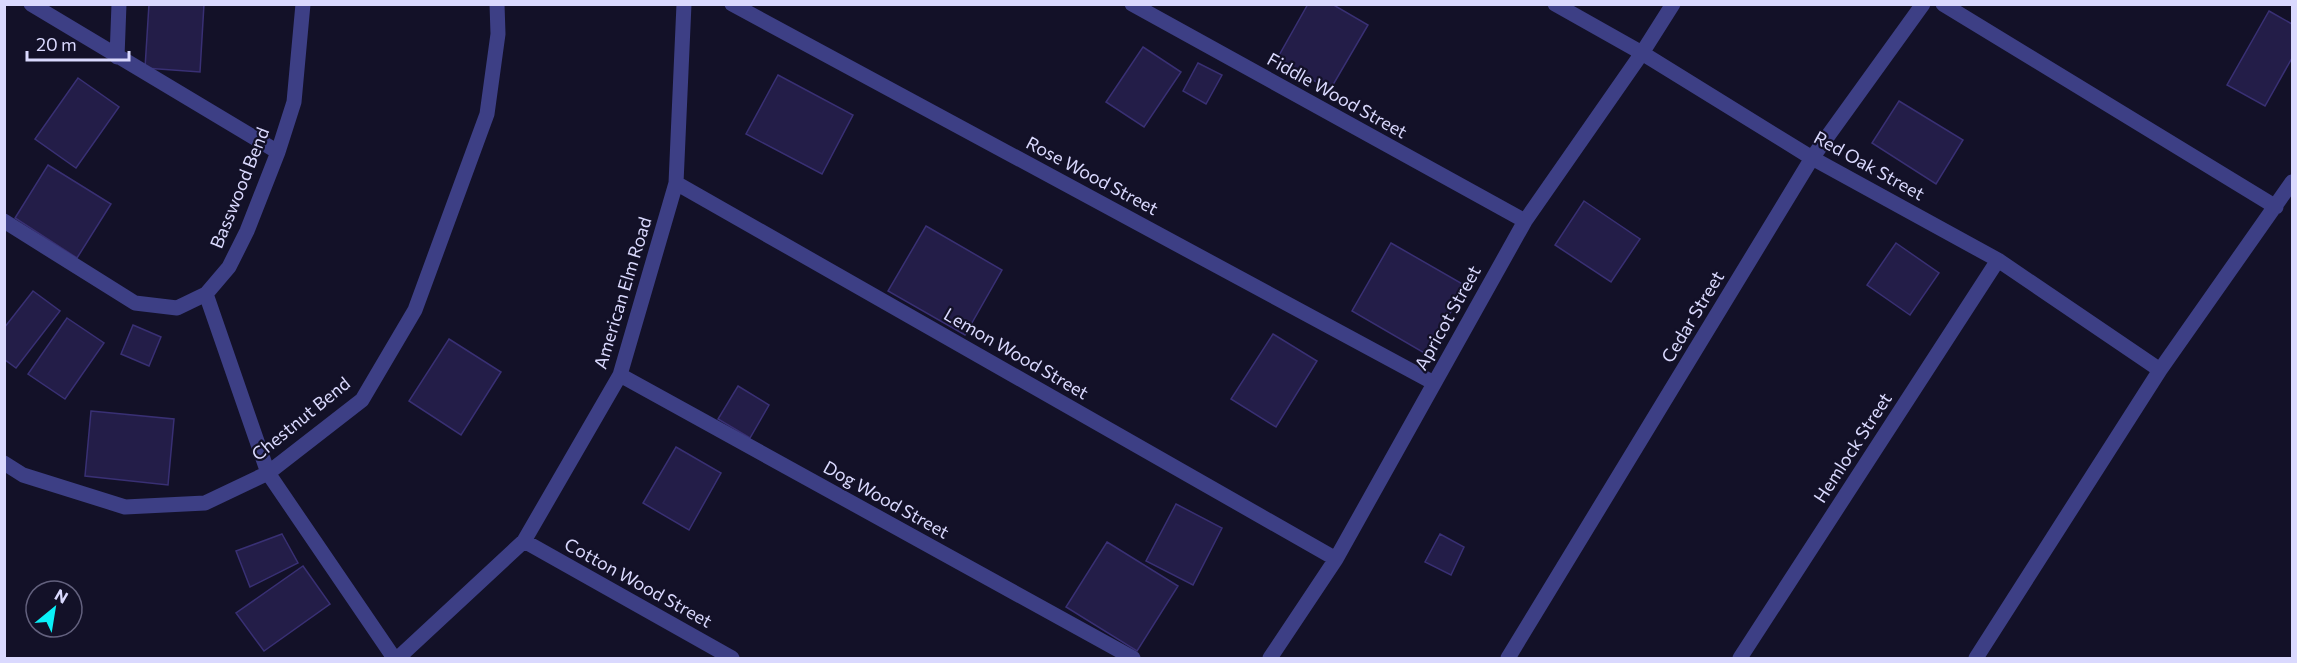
<svg xmlns="http://www.w3.org/2000/svg" width="2297" height="663" viewBox="0 0 2297 663" font-family="Commissioner,sans-serif">
<style>
.building{fill:#231d48;stroke:#393074;stroke-width:1.5}
.lines{fill:none;stroke-linecap:round;stroke-linejoin:round}
.minor{stroke:#3d3f85;stroke-width:15}
.labels{text-anchor:middle;stroke-width:4.5;stroke-linejoin:round;paint-order:stroke}
.street-label{font-size:18px;fill:#dad9fe;stroke:#131128}
</style>
<rect width="100%" height="100%" fill="#131128"/>
<!-- building -->
<path class="building" d="M149,4H204L200,72L145,68Z
M1308,4H1332L1368,25L1330,90L1277,59Z
M2269,11L2292,24V58L2265,106L2227,85Z
M1143,47L1181,72L1144,127L1106,102Z
M1198,63L1222,75L1206,104L1183,91Z
M778,75L853,115L822,174L746,134Z
M78,78L119,107L76,168L35,139Z
M1899,101L1963,140L1936,184L1872,143Z
M48,165L111,204L77,258L15,218Z
M1584,201L1640,239L1611,282L1555,245Z
M926,226L1002,270L965,335L888,291Z
M1391,243L1466,286L1426,354L1352,311Z
M1896,243L1939,273L1910,315L1867,285Z
M33,291L60,311L16,368L4,359V328Z
M67,318L104,343L65,399L28,374Z
M133,325L161,337L149,366L121,354Z
M1273,334L1317,361L1276,427L1231,399Z
M449,339L501,372L461,435L409,401Z
M738,386L769,405L750,438L718,419Z
M91,411L174,419L168,485L85,476Z
M676,447L721,473L689,530L643,503Z
M1176,504L1222,528L1193,585L1146,561Z
M282,534L298,563L250,587L236,551Z
M1440,534L1464,547L1451,575L1425,562Z
M1107,542L1178,586L1137,651L1066,607Z
M303,566L330,604L264,651L236,613Z"/>
<g class="lines">
<!-- minor -->
<path class="minor" d="M31,4L278,152
M732,4L1434,383
M1132,4L1525,221
M1555,4L1642,53L1812,158L1998,260L2160,370
M1943,4L2276,207
M117,57L119,4
M676,183L1336,559
M4,221L135,303L177,308L206,294L229,267L247,231L278,152L294,102L303,4
M206,294L268,473L394,658
M620,375L1133,658
M4,463L23,475L125,507L205,503L268,473L362,400L415,310L487,114L498,34L497,4
M524,541L732,658
M398,658L524,541L620,375L676,183L684,4
M1270,658L1336,559L1525,221L1642,53L1673,4
M1508,658L1812,158L1923,4
M1740,658L1998,260
M1976,658L2160,370L2292,182"/>
</g>
<g class="labels">
<!-- street labels -->
<g class="street-label">
<text transform="translate(1337 96) rotate(29)" y="6">Fiddle Wood Street</text>
<text transform="translate(1869 166) rotate(29)" y="6">Red Oak Street</text>
<text transform="translate(1092 176) rotate(28)" y="6">Rose Wood Street</text>
<text transform="translate(240 188) rotate(-68)" y="6">Basswood Bend</text>
<text transform="translate(623 293) rotate(-73)" y="6">American Elm Road</text>
<text transform="translate(1693 317) rotate(-59)" y="6">Cedar Street</text>
<text transform="translate(1448 318) rotate(-61)" y="6">Apricot Street</text>
<text transform="translate(1016 354) rotate(30)" y="6">Lemon Wood Street</text>
<text transform="translate(301 419) rotate(-39)" y="6">Chestnut Bend</text>
<text transform="translate(1853 448) rotate(-57)" y="6">Hemlock Street</text>
<text transform="translate(886 500) rotate(29)" y="6">Dog Wood Street</text>
<text transform="translate(638 583) rotate(29)" y="6">Cotton Wood Street</text>
</g>
</g>
<!-- border -->
<rect width="2297" height="663" fill="none" stroke="#dad9fe" stroke-width="12"/>
<!-- north arrow -->
<g transform="translate(54 609) rotate(30)"><circle r="28" fill="#131128" stroke="#63617e" stroke-width="1.5"/>
<path d="M0-4.5L10 22L0 15L-10 22Z" fill="#0af1f8"/>
<text y="-9" font-size="16" font-weight="bold" text-anchor="middle" fill="#dad9fe">N</text>
</g>
<!-- scale -->
<path d="M27 51v9h102v-9" fill="none" stroke="#dad9fe" stroke-width="3"/>
<text x="36" y="51" font-size="18" fill="#dad9fe" stroke="#131128" stroke-width="4.5" paint-order="stroke">20 m</text>
</svg>
